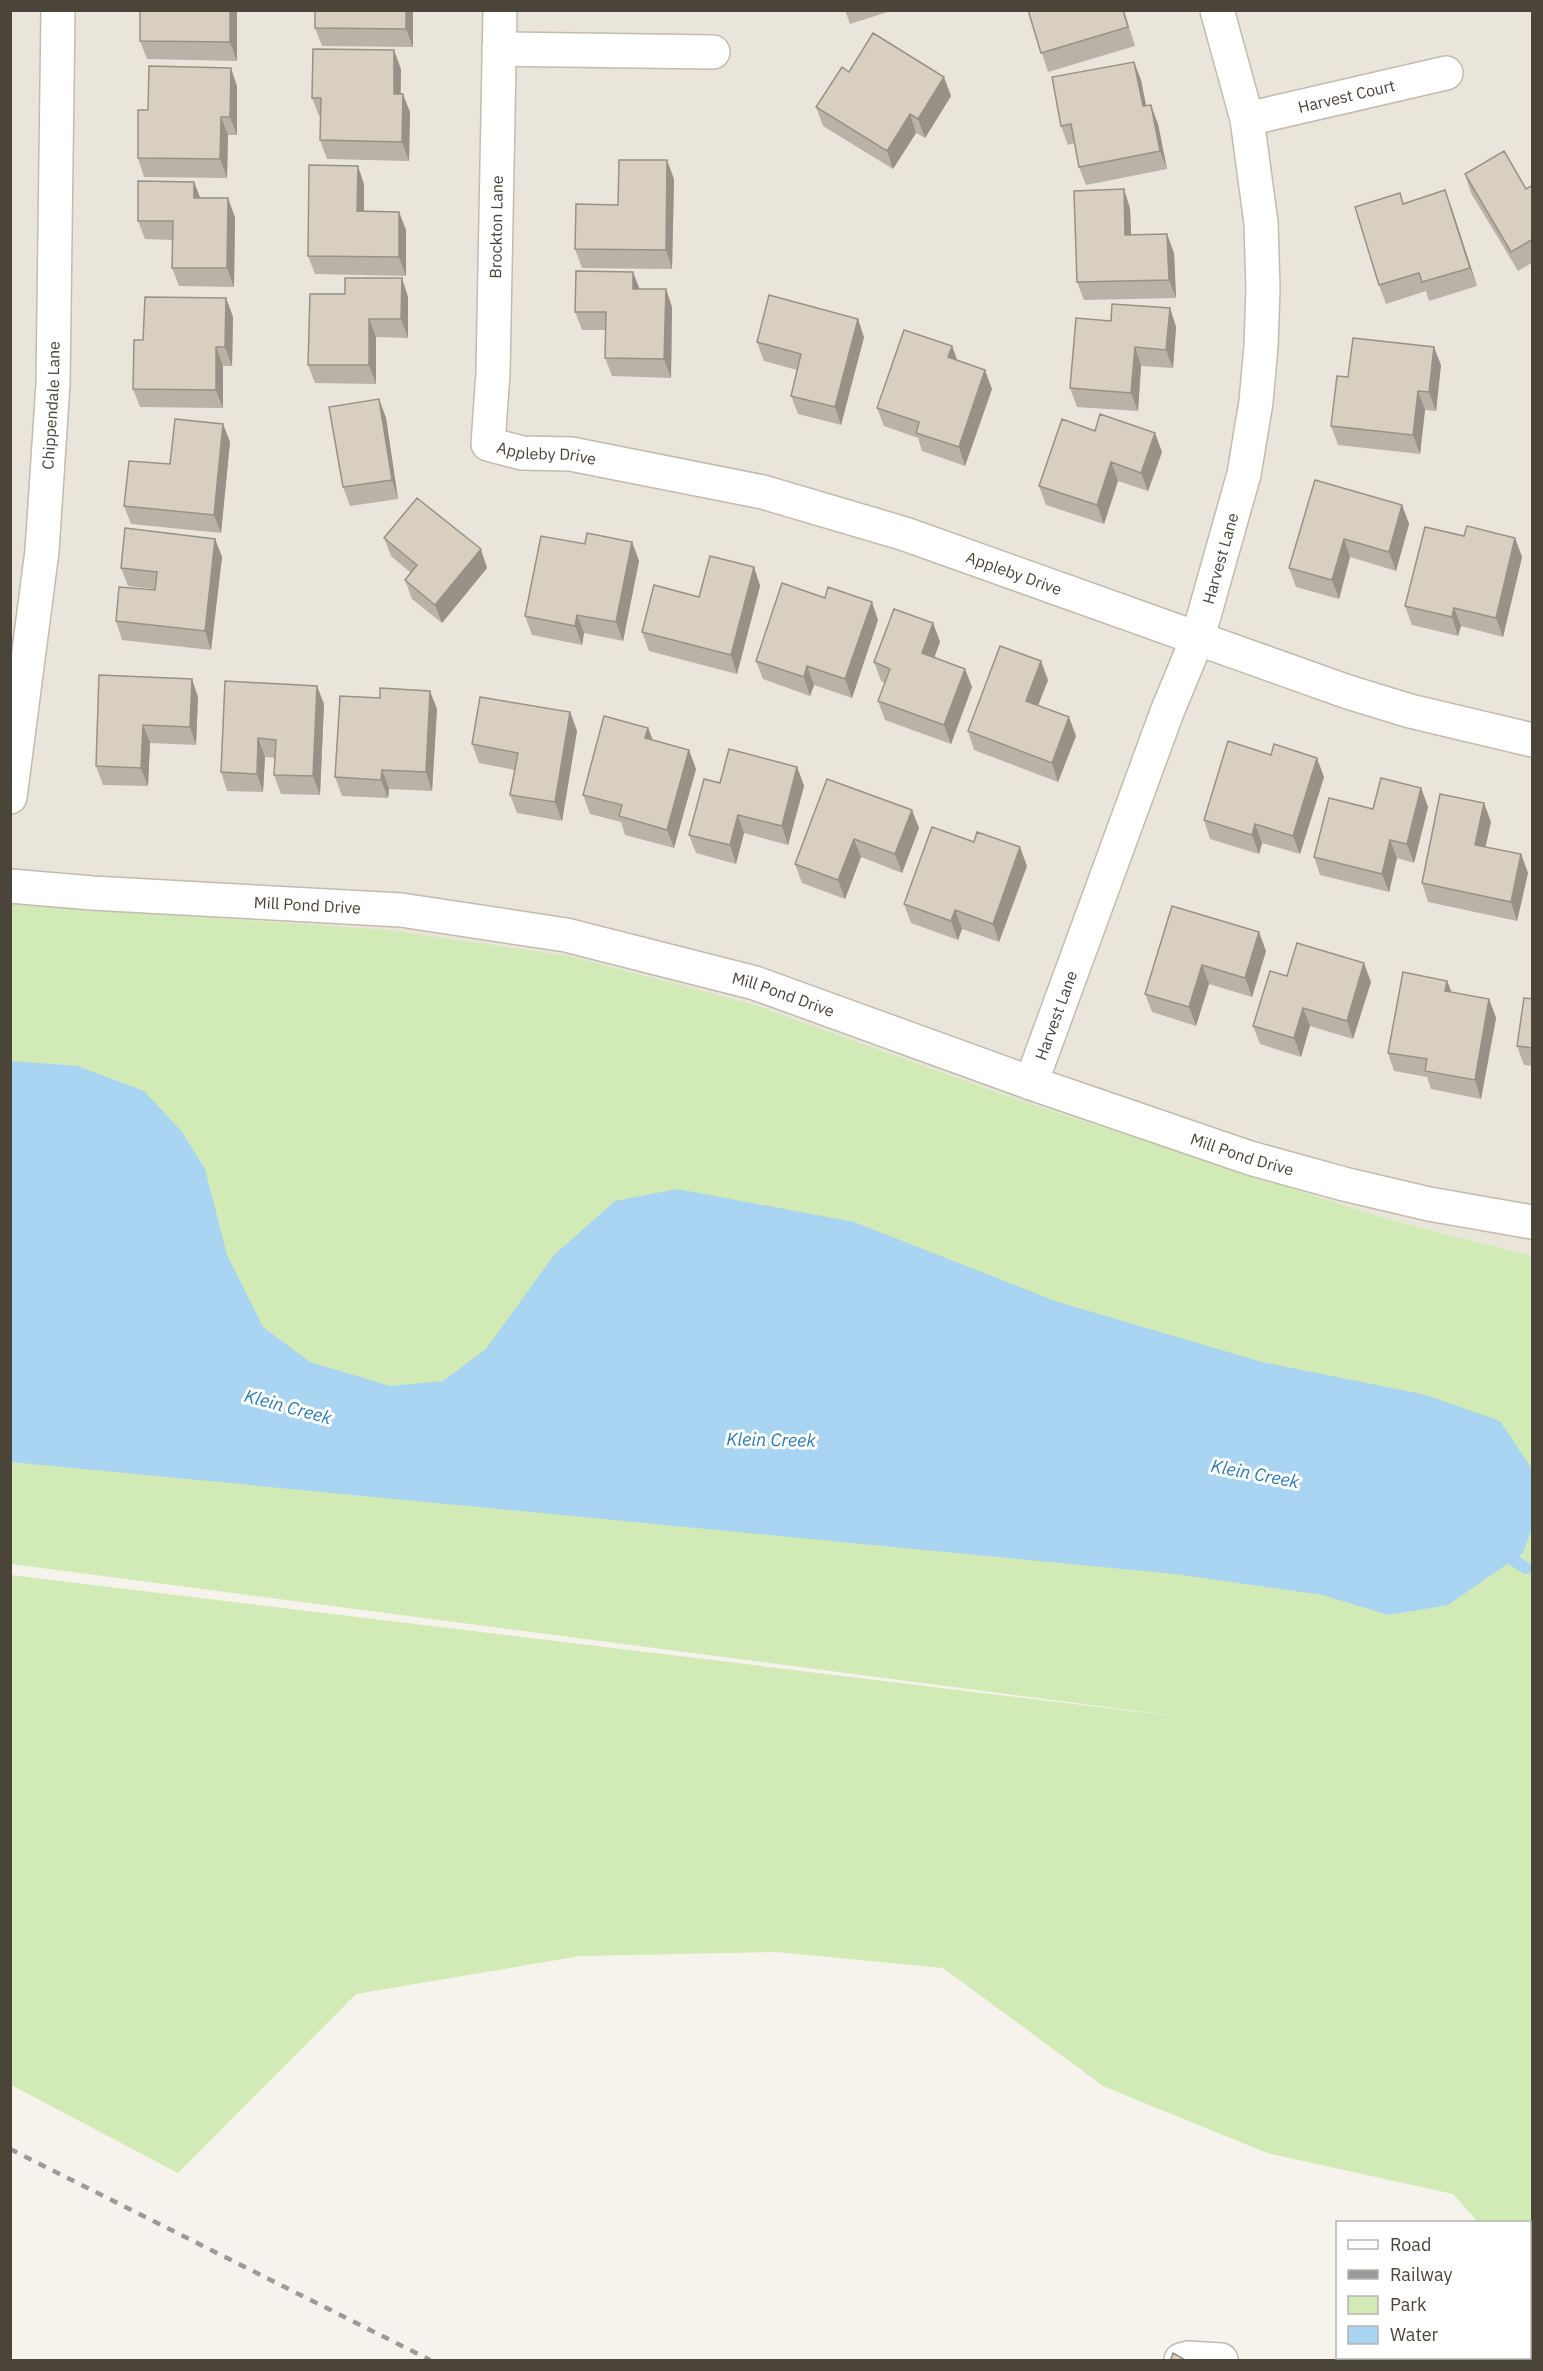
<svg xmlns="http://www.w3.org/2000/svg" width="1543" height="2371" viewBox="0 0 1543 2371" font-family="'IBM Plex Sans',sans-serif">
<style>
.residential{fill:#eae5da}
.green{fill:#d2eab5}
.water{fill:#a9d4f2}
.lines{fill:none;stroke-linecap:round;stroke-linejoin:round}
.stream{stroke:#a9d4f2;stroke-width:12}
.minor-casing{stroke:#c2bbae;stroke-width:36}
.minor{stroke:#fff;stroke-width:33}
.rail{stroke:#9a9a9a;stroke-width:4.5;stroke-dasharray:8 8;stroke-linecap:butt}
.wall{fill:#bab2a6}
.shaded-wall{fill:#979187}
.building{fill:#d8cfc1;stroke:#979187;stroke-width:1.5}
.labels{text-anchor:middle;stroke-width:6;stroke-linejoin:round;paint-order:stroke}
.street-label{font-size:16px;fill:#4b4439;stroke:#fff}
.water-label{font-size:18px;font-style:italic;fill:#2e7ab2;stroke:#fff}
</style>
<rect width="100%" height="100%" fill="#f6f3ec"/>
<!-- residential -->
<path class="residential" d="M10,11H1532V1256L1383,1218L1019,1100L755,1005L135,914L11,904Z"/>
<!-- green -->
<path class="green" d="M11,904L388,930L569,956L755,1005L1019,1100L1383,1218L1532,1256V2275L1530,2274V2222H1478L1453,2194L1267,2153L1103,2086L943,1968L776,1952L581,1956L356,1994L178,2173L11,2085V1575L1206,1720L11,1564Z"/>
<!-- water -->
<path class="water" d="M11,1061L77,1066L144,1091L182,1132L205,1169L227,1255L263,1327L310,1362L390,1386L443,1381L486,1349L554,1255L615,1201L677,1189L854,1222L1058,1302L1262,1362L1426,1395L1500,1421L1532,1469V1528L1523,1553L1448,1605L1388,1615L1323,1595L1175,1574L11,1462Z"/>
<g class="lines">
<!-- stream -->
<path class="stream" d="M1502,1553L1526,1568"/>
<!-- minor casing -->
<g class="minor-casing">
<g id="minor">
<path id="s1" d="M500,10L493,373L488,444L522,453L571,454L763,492L905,534L1348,692L1410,711L1532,740"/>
<path d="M499,49L713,52"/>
<path id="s2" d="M1247,119L1446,73"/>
<path id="s3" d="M10,797L42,551L53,384L58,10"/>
<path id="s4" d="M10,886L92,893L401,910L566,935L755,983L1031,1083L1250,1158L1344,1184L1429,1204L1532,1222"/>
<path id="s5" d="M1031,1083L1167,712L1198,637L1244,474L1256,402L1261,346L1263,289L1261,223L1247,119L1217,10"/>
<path d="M1181,2360L1188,2358L1221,2360"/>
</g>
</g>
<!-- minor -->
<use href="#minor" class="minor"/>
<!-- rail -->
<path class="rail" d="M10,2149L430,2360"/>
</g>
<!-- wall -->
<path class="wall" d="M140,10H237V61L147,59L140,41Z
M315,10H413V47L322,46L315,28Z
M845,10H894L850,24Z
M1028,10H1124L1135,46L1048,72Z
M1134,62L1141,80L1146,106L1158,124L1167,169L1086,185L1079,167L1075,143L1068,145L1061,126Z
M401,69V94L410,112L409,161L327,159L320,140L321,116H319L312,98Z
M849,72L951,96L925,138L916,133L893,169L823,126L816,107Z
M237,86V135H228L227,178L144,177L138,158L148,110Z
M1465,174L1526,189L1533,185V262L1518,271L1471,193Z
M674,179L672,269L582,268L575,249L618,205Z
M194,182L200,198L235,217L234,287L179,286L172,268V240L145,239L138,221Z
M364,184V211L399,212L406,230V276L315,274L308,256Z
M1404,204L1452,209L1477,286L1429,301L1426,291L1386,304L1379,285Z
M1130,208L1131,235L1174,253L1176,298L1084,300L1077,282Z
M633,272L639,289H666L672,307L671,378L612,376L605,358L606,330H582L575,312Z
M310,294L408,297V338L376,337V384L315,383L308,365Z
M226,298L233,317L232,366H223V408L140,407L133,389L143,340Z
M1170,308L1176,327L1173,368L1141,366L1138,411L1077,407L1070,388L1111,321Z
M864,337L841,425L798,414L791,396L797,370L764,361L757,342Z
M952,346L957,361L992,389L965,466L922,451L918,438L884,426L877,408Z
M1441,365L1436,411L1425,410L1420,454L1338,445L1331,426L1348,377Z
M379,399L386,418L398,499L350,506L343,487Z
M223,424L230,442L221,533L131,524L124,506L170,464Z
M1095,431L1162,452L1148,491L1118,481L1104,524L1046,505L1039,486Z
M1402,505L1409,524L1396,571L1350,557L1339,599L1296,587L1289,568Z
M1464,536L1515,538L1522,557L1503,637L1461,626L1458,636L1412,625L1405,606Z
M384,538L487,568L442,623L412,599L405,580L411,573L391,556Z
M215,539L222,557L211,650L122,640L116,621L155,589L128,586L121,568Z
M632,542L639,561L623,641L584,633L582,645L532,635L525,616L585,544Z
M754,567L760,586L737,674L649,651L642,632L699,597Z
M878,620L852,698L814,685L810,696L763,679L756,661Z
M933,623L940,642L934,657L965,669L972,687L951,744L885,720L878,701L885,683L881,681L874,662Z
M99,675L198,697L196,745L150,743L148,786L103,785L96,766Z
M1048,680L1038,705L1076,736L1058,782L974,750L968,731Z
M225,681L324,704L320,795L281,794L274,775L275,758L265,757L263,792L227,791L221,772Z
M437,709L432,791L389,789L388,798L342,796L335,777Z
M570,712L577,731L562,821L517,813L510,795L515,770L479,763L472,744Z
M648,728L653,740L696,769L674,848L625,835L621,822L590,814L583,795Z
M797,767L804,786L788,845L744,833L736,864L696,853L689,835L720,783Z
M1324,777L1300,854L1262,843L1259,854L1210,839L1204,820Z
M827,779L919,828L902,873L861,857L845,899L802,883L795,864Z
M1421,788L1428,807L1414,863L1397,858L1389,892L1320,875L1314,857L1373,809Z
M1491,822L1485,847L1521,854L1528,873L1517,921L1428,902L1422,883Z
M1027,866L999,942L962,929L958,940L911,923L904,904Z
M1172,906L1266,951L1252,997L1209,984L1196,1026L1152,1012L1145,994Z
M1287,976L1371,982L1353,1039L1310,1026L1301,1057L1260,1044L1253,1026Z
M1447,981L1452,993L1489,999L1496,1018L1481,1099L1431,1089L1427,1077L1394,1071L1388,1053Z
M1533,999V1066L1524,1065L1517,1046Z"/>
<!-- shaded-wall -->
<path class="shaded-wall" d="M230,10H237V61L230,42Z
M406,10H413V47L406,29Z
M394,50L401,69L400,112L394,94Z
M1134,62L1141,80L1150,125L1143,106Z
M231,68L237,86V135L230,117Z
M944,77L951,96L925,138L918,119Z
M403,94L410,112L409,161L402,142Z
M1151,105L1158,124L1167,169L1160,151Z
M910,114L916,133L893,169L887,151Z
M221,117L228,135L227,178L220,159Z
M667,160L674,179L672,269L666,250Z
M358,166L364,184V229L357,211Z
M194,182L201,200L194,198Z
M1124,189L1130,208L1132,254L1125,235Z
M1445,190L1452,209L1477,286L1470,268Z
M228,198L235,217L234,287L227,268Z
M399,212L406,230V276L399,257Z
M1167,234L1174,253L1176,298L1169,280Z
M633,272L640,290L633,289Z
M402,278L408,297V338L401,319Z
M666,289L672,307L671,378L664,359Z
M226,298L233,317L232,366L225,347Z
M1170,308L1176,327L1173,368L1166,350Z
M369,319L376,337V384L369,365Z
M858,319L864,337L841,425L835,407Z
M952,346L959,365L948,357Z
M216,347L223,366V408L216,390Z
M1135,347L1141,366L1138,411L1131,393Z
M1434,347L1441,365L1436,411L1429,392Z
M985,370L992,389L965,466L959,447Z
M1418,391L1425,410L1420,454L1413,435Z
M379,399L386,418L398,499L392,480Z
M223,424L230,442L221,533L214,515Z
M1155,433L1162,452L1148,491L1141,473Z
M1111,462L1118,481L1104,524L1097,505Z
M1402,505L1409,524L1396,571L1389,552Z
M1515,538L1522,557L1503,637L1496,618Z
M215,539L222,557L211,650L205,631Z
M1344,539L1350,557L1339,599L1332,580Z
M632,542L639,561L623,641L616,622Z
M481,549L487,568L442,623L435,605Z
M754,567L760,586L737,674L731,655Z
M872,602L878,620L852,698L845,679Z
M1454,608L1461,626L1458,636L1452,617Z
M577,615L584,633L582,645L575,626Z
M933,623L940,642L929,672L922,653Z
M1041,661L1048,680L1033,719L1026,701Z
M807,666L814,685L810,696L804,677Z
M965,669L972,687L951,744L944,725Z
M192,679L198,697L196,745L190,727Z
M317,686L324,704L320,795L313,776Z
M430,691L437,709L432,791L426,772Z
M570,712L577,731L562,821L555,802Z
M1069,717L1076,736L1058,782L1052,763Z
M143,725L150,743L148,786L141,768Z
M648,728L655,746L645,738Z
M258,738L265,757L263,792L257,774Z
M689,750L696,769L674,848L667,830Z
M1317,758L1324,777L1300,854L1293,836Z
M797,767L804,786L788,845L782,826Z
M382,770L389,789L388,798L381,780Z
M1421,788L1428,807L1414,863L1407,844Z
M1484,803L1491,822L1482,863L1475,845Z
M912,810L919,828L902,873L895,854Z
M738,815L744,833L736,864L730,845Z
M1255,824L1262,843L1259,854L1252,835Z
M854,839L861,857L845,899L838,880Z
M1390,840L1397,858L1389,892L1382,874Z
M1020,847L1027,866L999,942L993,924Z
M1521,854L1528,873L1517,921L1511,902Z
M955,910L962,929L958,940L951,921Z
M1259,932L1266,951L1252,997L1245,978Z
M1364,963L1371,982L1353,1039L1347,1021Z
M1202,965L1209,984L1196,1026L1189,1007Z
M1447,981L1454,999L1445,991Z
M1489,999L1496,1018L1481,1099L1475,1080Z
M1303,1008L1310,1026L1301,1057L1294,1038Z"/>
<!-- building -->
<path class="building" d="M140,10H230V42L140,41Z
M315,10H406V29L315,28Z
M1028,10H1123L1128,27L1041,53Z
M873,33L944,77L918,119L910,114L887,151L816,107L842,67L849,72Z
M313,49L394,50V94H403L402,142L320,140L321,98H312Z
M1134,62L1143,106L1151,105L1160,151L1079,167L1071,124L1061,126L1052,77Z
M149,66L231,68L230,117H221L220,159L138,158V110H148Z
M1504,151L1526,189L1533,185V239L1511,252L1465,174Z
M619,160H667L666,250L575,249L576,204L618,205Z
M309,165L358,166L357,211L399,212V257L308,256Z
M138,181L194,182V198H228L227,268H172L173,221H138Z
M1124,189L1125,235L1167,234L1169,280L1077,282L1074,191Z
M1445,190L1470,268L1422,282L1419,273L1379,285L1355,207L1400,193L1403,204Z
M576,271L633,272V289H666L664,359L605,358L606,312H575Z
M345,278H402L401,319H369V365H308L310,294H345Z
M769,295L858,319L835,407L791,396L801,354L757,342Z
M145,297L226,298L225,347H216V390L133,389L134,340H143Z
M1112,304L1170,308L1166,350L1135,347L1131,393L1070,388L1076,318L1111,321Z
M904,330L952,346L948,357L985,370L959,447L916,433L919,422L877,408Z
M1353,338L1434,347L1429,392L1418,391L1413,435L1331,426L1337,376L1348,377Z
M379,399L392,480L343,487L329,407Z
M1100,414L1155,433L1141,473L1111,462L1097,505L1039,486L1062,419L1095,431Z
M175,419L223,424L214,515L124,506L129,461L170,464Z
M1315,480L1402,505L1389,552L1344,539L1332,580L1289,568Z
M417,498L481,549L435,605L405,580L417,565L384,538Z
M1467,526L1515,538L1496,618L1454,608L1452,617L1405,606L1425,527L1464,536Z
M125,528L215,539L205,631L116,621L119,587L155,590L157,572L121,568Z
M587,533L632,542L616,622L577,615L575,626L525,616L541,536L585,544Z
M710,556L754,567L731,655L642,632L654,585L699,597Z
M782,583L825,598L828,587L872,602L845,679L807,666L804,677L756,661Z
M894,609L933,623L922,653L965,669L944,725L878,701L890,669L874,662Z
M1000,646L1041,661L1026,701L1069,717L1052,763L968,731Z
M99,675L192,679L190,727L143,725L141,768L96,766Z
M225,681L317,686L313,776L274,775L276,740L258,738L257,774L221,772Z
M380,688L430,691L426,772L382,770L381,780L335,777L340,696L380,698Z
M480,697L570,712L555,802L510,795L518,753L472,744Z
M604,716L648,728L645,738L689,750L667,830L619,816L622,805L583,795Z
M1228,741L1271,755L1274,744L1317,758L1293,836L1255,824L1252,835L1204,820Z
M729,749L797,767L782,826L738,815L730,845L689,835L704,779L720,783Z
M1381,778L1421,788L1407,844L1390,840L1382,874L1314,857L1329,798L1373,809Z
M827,779L912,810L895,854L854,839L838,880L795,864Z
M1440,794L1484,803L1475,845L1521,854L1511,902L1422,883Z
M932,827L974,842L977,832L1020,847L993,924L955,910L951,921L904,904Z
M1172,906L1259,932L1245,978L1202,965L1189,1007L1145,994Z
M1297,943L1364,963L1347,1021L1303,1008L1294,1038L1253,1026L1270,971L1287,976Z
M1403,972L1447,981L1445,991L1489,999L1475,1080L1425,1071L1427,1059L1388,1053Z
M1524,998L1533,999V1048L1517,1046Z
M1173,2353L1187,2361H1170Z"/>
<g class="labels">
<!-- street labels -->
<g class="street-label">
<text dy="6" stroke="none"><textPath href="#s2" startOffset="102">Harvest Court</textPath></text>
<text transform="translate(496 227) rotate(-89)" y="6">Brockton Lane</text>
<text dy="6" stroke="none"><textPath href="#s3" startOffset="394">Chippendale Lane</textPath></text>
<text dy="6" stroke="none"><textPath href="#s1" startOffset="494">Appleby Drive</textPath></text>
<text dy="6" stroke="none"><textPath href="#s5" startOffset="558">Harvest Lane</textPath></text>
<text dy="6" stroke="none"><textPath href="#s1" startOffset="978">Appleby Drive</textPath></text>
<text dy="6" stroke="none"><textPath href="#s4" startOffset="298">Mill Pond Drive</textPath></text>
<text dy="6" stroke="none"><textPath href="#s4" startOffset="784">Mill Pond Drive</textPath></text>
<text dy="6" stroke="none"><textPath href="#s5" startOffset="72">Harvest Lane</textPath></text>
<text dy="6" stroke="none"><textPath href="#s4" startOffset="1270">Mill Pond Drive</textPath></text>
</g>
<!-- water labels -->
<g class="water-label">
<text transform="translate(288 1407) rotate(15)" y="6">Klein Creek</text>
<text transform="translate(771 1440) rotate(1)" y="6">Klein Creek</text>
<text transform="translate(1255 1474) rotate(11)" y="6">Klein Creek</text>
</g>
</g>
<!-- border -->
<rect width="1543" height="2371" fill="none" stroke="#4b4439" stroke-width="24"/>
<!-- legend -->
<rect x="1336" y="2221" width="195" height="138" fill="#ffffff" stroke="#b7b4b0" stroke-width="1.5"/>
<rect x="1348" y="2240" width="30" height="9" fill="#ffffff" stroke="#b7b4b0" stroke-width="1.5"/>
<text x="1390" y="2251" font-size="18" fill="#4b4439">Road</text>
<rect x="1348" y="2270" width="30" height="9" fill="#9a9a9a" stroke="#b7b4b0" stroke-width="1.5"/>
<text x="1390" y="2281" font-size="18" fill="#4b4439">Railway</text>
<rect x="1348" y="2296" width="30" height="18" fill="#d2eab5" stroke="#b7b4b0" stroke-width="1.5"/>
<text x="1390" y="2311" font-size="18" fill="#4b4439">Park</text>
<rect x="1348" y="2326" width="30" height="18" fill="#a9d4f2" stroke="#b7b4b0" stroke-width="1.5"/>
<text x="1390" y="2341" font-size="18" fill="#4b4439">Water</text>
</svg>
